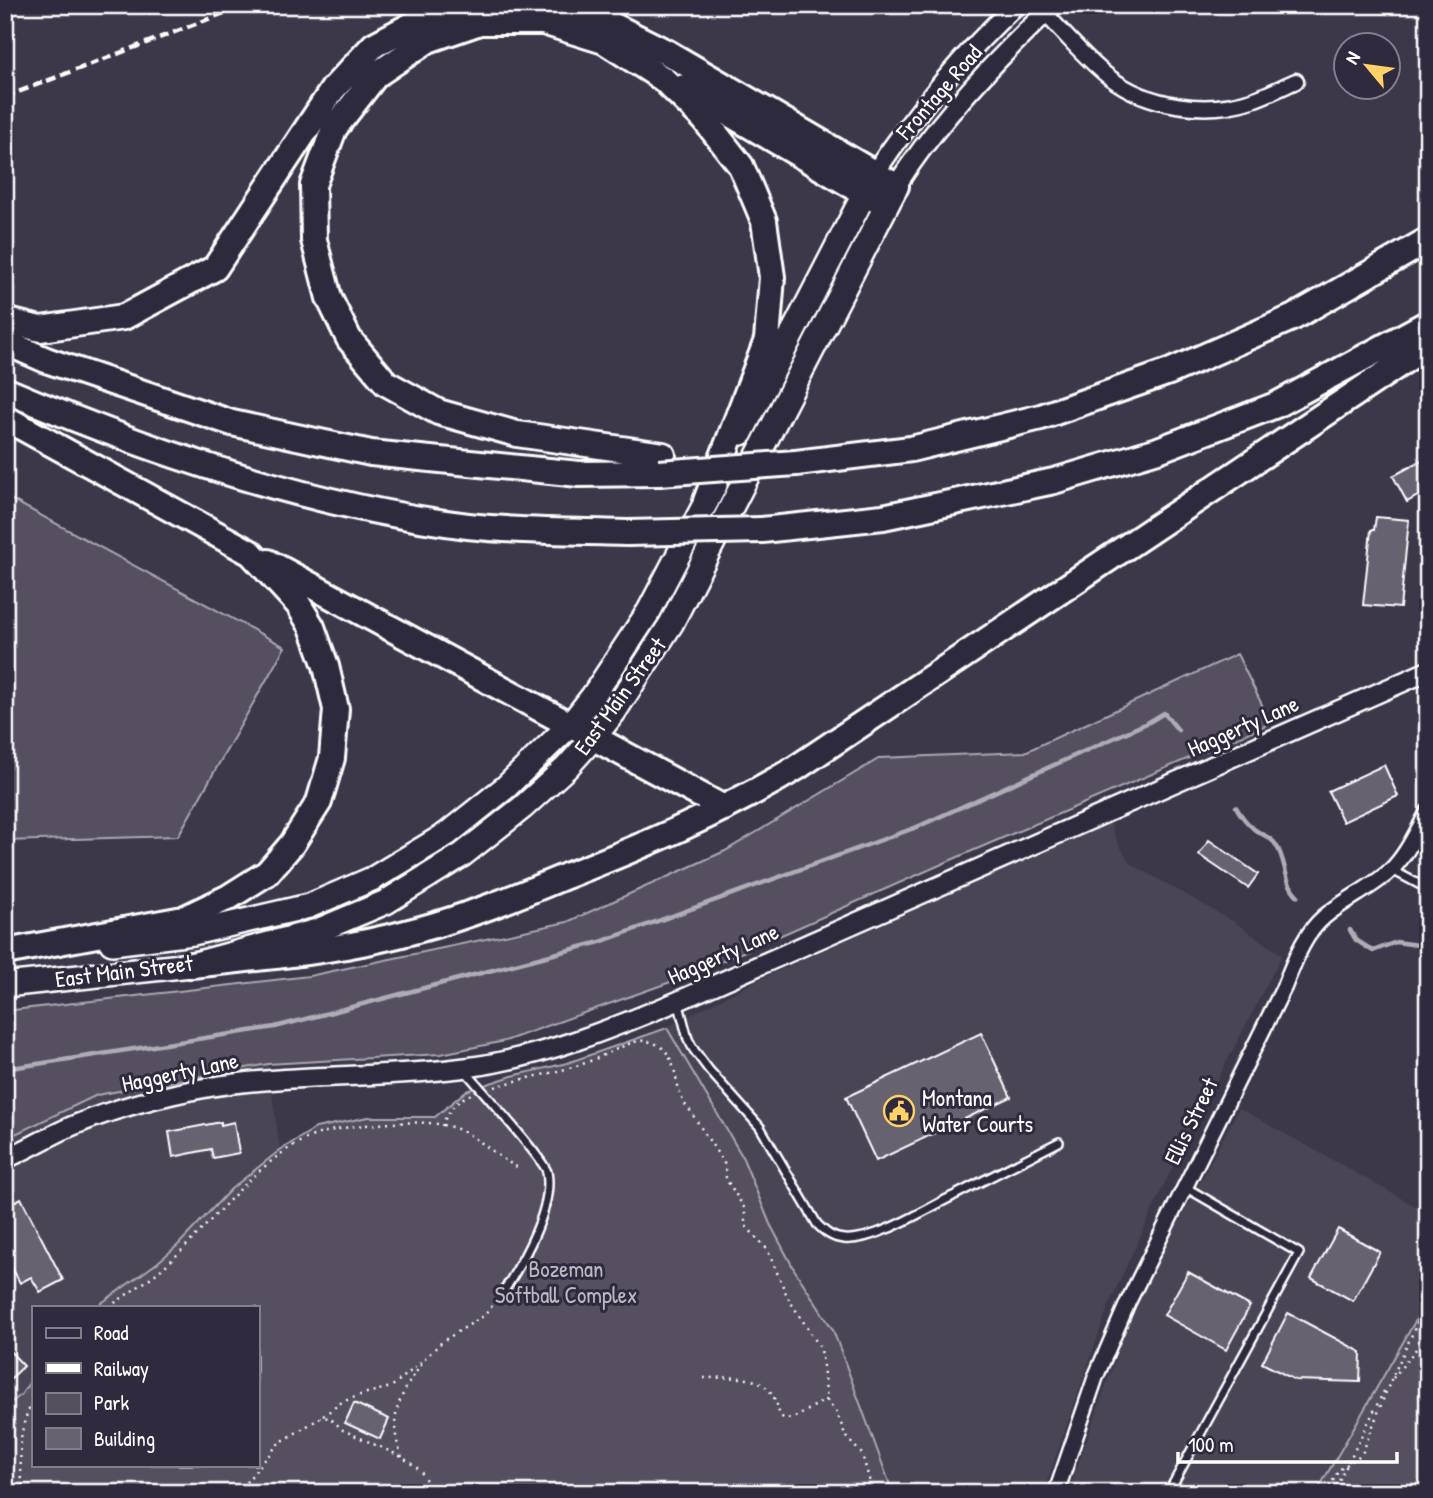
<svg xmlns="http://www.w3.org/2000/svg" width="1433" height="1498" viewBox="0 0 1433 1498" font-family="'Patrick Hand',sans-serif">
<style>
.built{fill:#494455}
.green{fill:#555060;stroke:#aaa8b0;stroke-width:2}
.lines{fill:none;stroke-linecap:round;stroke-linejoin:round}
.stream{stroke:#afadb4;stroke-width:4.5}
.building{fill:#666270;stroke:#fff;stroke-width:2}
.service-casing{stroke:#fff;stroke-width:12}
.minor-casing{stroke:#fff;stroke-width:19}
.tertiary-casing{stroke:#fff;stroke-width:23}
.trunk-casing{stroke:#fff;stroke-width:28}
.motorway-casing{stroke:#fff;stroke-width:30}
.path{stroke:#fff;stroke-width:2.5;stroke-dasharray:2 5;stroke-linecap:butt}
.service{stroke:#2f2a3d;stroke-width:7}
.minor{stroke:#2f2a3d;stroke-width:14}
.tertiary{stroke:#2f2a3d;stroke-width:18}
.trunk{stroke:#2f2a3d;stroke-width:23}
.motorway{stroke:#2f2a3d;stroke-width:24}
.rail{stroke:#fff;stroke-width:4.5;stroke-dasharray:10 5;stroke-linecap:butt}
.motorway-bridge-casing{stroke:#fff;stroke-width:30;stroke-linecap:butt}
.motorway-bridge{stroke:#2f2a3d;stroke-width:24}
.labels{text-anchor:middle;stroke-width:6;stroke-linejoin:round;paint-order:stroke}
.street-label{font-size:23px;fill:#fff;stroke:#2f2a3d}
.poi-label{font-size:23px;fill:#fff;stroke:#2f2a3d;text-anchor:start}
.park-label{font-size:23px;fill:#bbb9bf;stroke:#2f2a3d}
</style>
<rect width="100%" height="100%" fill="#3c3749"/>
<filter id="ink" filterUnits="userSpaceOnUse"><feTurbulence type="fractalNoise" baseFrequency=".0143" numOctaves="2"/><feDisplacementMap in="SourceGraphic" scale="14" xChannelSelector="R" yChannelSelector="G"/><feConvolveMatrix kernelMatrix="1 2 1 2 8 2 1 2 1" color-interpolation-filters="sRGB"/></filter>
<g filter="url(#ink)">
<!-- built -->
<path class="built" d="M1110,821L1116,839L1130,863L1236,923L1282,955L1172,1168L1110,1302L1043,1493H894L833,1330L794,1269L659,1031L756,981Z
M268,1064L280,1150L231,1189L178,1245L157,1263L96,1307H33V1377L21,1395L5,1407V1139L97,1095Z
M1239,1108L1428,1213V1299L1316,1493H1068L1132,1312Z"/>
<!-- green -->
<path class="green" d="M5,496L285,647L178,836L5,841Z
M1237,654L1271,723L958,857L693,974L505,1041L441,1054L268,1064L97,1095L5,1139V1011L309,976L567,922L725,851L880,758L1025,752Z
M667,1028L742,1156L770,1224L794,1269L833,1330L893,1493H5V1407L21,1395L33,1377V1465H257V1307H96L157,1263L178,1245L231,1189L280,1150L316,1128L368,1117H435L466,1091L512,1076L567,1063Z
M1428,1299V1493H1316Z"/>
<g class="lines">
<!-- stream -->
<path class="stream" d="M1236,807C1240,814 1248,824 1254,829C1261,835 1271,836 1276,845C1287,861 1283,882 1298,896
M1350,930L1356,940L1373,951L1396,942L1425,946L1428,949
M5,1069L275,1027L600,942L917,827L1149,722L1164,713L1178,730"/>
</g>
<!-- building -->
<path class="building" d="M1428,457V490L1407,502L1393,476Z
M1376,517L1409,520L1400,608L1363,605L1371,530H1374Z
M1384,765L1398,796L1343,822L1328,791Z
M1209,840L1258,874L1248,888L1199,855Z
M981,1033L1011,1097L876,1161L846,1097Z
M221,1122V1125L234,1122L239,1153L213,1158L211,1149L173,1157L169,1132Z
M21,1198L63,1280L40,1292L31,1277L20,1283L5,1254V1216L11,1212L8,1205Z
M1338,1229L1380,1252L1353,1301L1311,1278Z
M1188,1272L1250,1306L1226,1350L1164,1315Z
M1288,1313L1361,1352L1360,1382L1295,1380L1262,1363Z
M5,1346L24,1366L5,1384Z
M354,1403L389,1419L380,1439L345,1423Z"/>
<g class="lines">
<!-- service casing -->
<g class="service-casing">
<path id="service" d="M1392,870L1428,889
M678,1001L688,1039L694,1050L709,1070L760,1127L817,1224C825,1232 832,1238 844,1239C874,1242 926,1209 953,1196C988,1178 1023,1160 1059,1142
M463,1068C476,1084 545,1161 547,1172C554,1208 522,1262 504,1291
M1168,1493L1299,1253L1185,1187"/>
</g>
<!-- minor casing -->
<g class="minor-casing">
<path id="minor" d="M1037,5C1061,29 1082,56 1109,77C1149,107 1206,115 1252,100C1267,95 1282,87 1296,81
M1056,1493L1096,1376L1128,1302L1284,987C1294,963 1303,935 1324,917C1344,900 1370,889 1390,871C1407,855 1417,831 1428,812"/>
</g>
<!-- tertiary casing -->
<g class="tertiary-casing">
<path id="tertiary" d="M874,174C915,113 962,55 1016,5
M896,186C939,119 996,59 1054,5
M5,1159C28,1149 49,1136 72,1126C116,1108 164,1095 210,1087C296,1073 384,1079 470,1067C542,1057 611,1029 678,1001L1428,671"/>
</g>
<!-- trunk casing -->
<g class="trunk-casing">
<path id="trunk" d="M741,433L873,177
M112,943L193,933L309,906L374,878L447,834L506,787L571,724L593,696L649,611L715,485
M5,985L191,965L317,931L386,902L462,855L523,807L567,767L594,737L614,712L671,624L895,189"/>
</g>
<!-- motorway casing -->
<g class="motorway-casing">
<path id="motorway" d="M517,6L576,7L668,53L896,186
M684,87L885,205
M5,320L40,329L124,317L215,268L333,89L374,45L419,21L461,5
M5,342L46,360L232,423L371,453L579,474L659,473
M5,390C148,451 313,507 468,526C520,532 575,531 627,533
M5,418L251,553L298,604L312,627L326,666L336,709L332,758L319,802L292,844L267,873L229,897L183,919L5,952
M663,455L517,434L438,412L386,383L349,339L329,298L314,240L313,185L334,129L376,75L428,40L480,22H543L604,41L663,79L704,119L741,166L764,221L772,277L767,340L706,501
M796,463L911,449L1041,417L1169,372L1294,317L1428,240
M762,530L883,517L1054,481L1158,450L1276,405L1428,323
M268,562L724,808
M191,965C266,957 343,951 417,930C467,917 518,896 566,876C646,845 723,812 796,768L1428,345"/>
</g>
<!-- path -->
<path class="path" d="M495,1087C523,1078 551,1074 579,1065C594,1061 628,1042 639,1041C646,1040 655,1043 660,1046C680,1060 673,1094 689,1109L725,1165L726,1179L745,1209V1225L767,1249L788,1298L821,1349L827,1400C809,1406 803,1418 784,1419C777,1413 779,1408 775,1400C764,1372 729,1378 704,1378
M442,1126C447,1112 457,1099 472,1094
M109,1307C127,1294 148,1281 165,1266C209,1227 243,1177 294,1145C323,1128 360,1125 392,1123C416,1122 444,1121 466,1133C485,1143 498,1158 519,1168
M1393,1378L1428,1334
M827,1400L837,1413L846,1437L862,1454L873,1493
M323,1416L342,1402L363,1394L391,1387L411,1371L443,1341L485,1315L497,1299
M402,1457C386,1417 400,1394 424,1361
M1336,1486L1350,1493
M23,1493C20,1454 16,1436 33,1400
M237,1493L279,1443L322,1417L330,1418L343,1430L402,1457L420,1470L433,1493
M1326,1493L1339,1470L1362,1454L1390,1382L1428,1300
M1333,1493L1385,1389"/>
<!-- service -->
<use href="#service" class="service"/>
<!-- minor -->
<use href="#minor" class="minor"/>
<!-- tertiary -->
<use href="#tertiary" class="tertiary"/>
<!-- trunk -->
<use href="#trunk" class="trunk"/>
<!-- motorway -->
<use href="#motorway" class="motorway"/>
<!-- rail -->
<path class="rail" d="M5,97L245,5"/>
<!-- motorway-bridge casing -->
<g class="motorway-bridge-casing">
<path id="motorway-bridge" d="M659,473L796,463
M627,533L762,530"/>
</g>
<!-- motorway-bridge -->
<use href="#motorway-bridge" class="motorway-bridge"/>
</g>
</g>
<!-- icons -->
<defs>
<g id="civic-ring" transform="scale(1.575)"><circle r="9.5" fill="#2f2a3d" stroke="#ffd166" stroke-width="1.5"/><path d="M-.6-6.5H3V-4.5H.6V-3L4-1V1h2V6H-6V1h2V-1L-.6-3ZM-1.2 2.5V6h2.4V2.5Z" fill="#ffd166"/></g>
</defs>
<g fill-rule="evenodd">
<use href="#civic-ring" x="899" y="1111"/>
</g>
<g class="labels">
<!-- street labels -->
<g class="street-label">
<text transform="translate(939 92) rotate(-49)" y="8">Frontage Road</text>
<text transform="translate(620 696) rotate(-54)" y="8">East Main Street</text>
<text transform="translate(1243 726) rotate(-24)" y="8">Haggerty Lane</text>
<text transform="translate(723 954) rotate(-24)" y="8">Haggerty Lane</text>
<text transform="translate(124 971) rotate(-7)" y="8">East Main Street</text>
<text transform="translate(180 1072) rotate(-12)" y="8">Haggerty Lane</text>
<text transform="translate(1191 1121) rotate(-64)" y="8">Ellis Street</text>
</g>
<!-- poi labels -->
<g class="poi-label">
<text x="922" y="1106">Montana<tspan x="922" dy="26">Water Courts</tspan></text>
</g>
<!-- park labels -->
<g class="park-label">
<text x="566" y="1277">Bozeman<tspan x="566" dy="26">Softball Complex</tspan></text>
</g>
</g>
<!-- margin -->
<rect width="1433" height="1498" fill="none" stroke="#2f2a3d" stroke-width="28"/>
<rect x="14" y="14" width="1405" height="1470" fill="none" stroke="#fff" stroke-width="2.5" filter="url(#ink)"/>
<!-- legend -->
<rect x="32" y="1306" width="228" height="161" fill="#2f2a3d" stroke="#827f8b" stroke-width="2"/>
<rect x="46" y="1328" width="35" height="10" fill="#2f2a3d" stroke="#827f8b" stroke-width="2"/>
<text x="94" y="1340" font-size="21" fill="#ffffff">Road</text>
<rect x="46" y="1363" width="35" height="10" fill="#ffffff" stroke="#827f8b" stroke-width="2"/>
<text x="94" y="1376" font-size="21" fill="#ffffff">Railway</text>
<rect x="46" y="1393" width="35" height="21" fill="#555060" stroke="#827f8b" stroke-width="2"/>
<text x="94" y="1410" font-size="21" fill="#ffffff">Park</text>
<rect x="46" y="1428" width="35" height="21" fill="#666270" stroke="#827f8b" stroke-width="2"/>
<text x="94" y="1446" font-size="21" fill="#ffffff">Building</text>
<!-- north arrow -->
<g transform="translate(1367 66) rotate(299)"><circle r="33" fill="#2f2a3d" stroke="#827f8b" stroke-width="2"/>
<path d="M0-5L12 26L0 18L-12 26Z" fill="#ffd166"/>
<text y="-10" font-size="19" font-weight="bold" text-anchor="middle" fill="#ffffff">N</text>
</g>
<!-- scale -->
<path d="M1178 1452v10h219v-10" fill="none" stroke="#ffffff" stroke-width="3.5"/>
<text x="1188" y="1452" font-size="21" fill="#ffffff" stroke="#2f2a3d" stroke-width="5" paint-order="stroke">100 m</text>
</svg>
